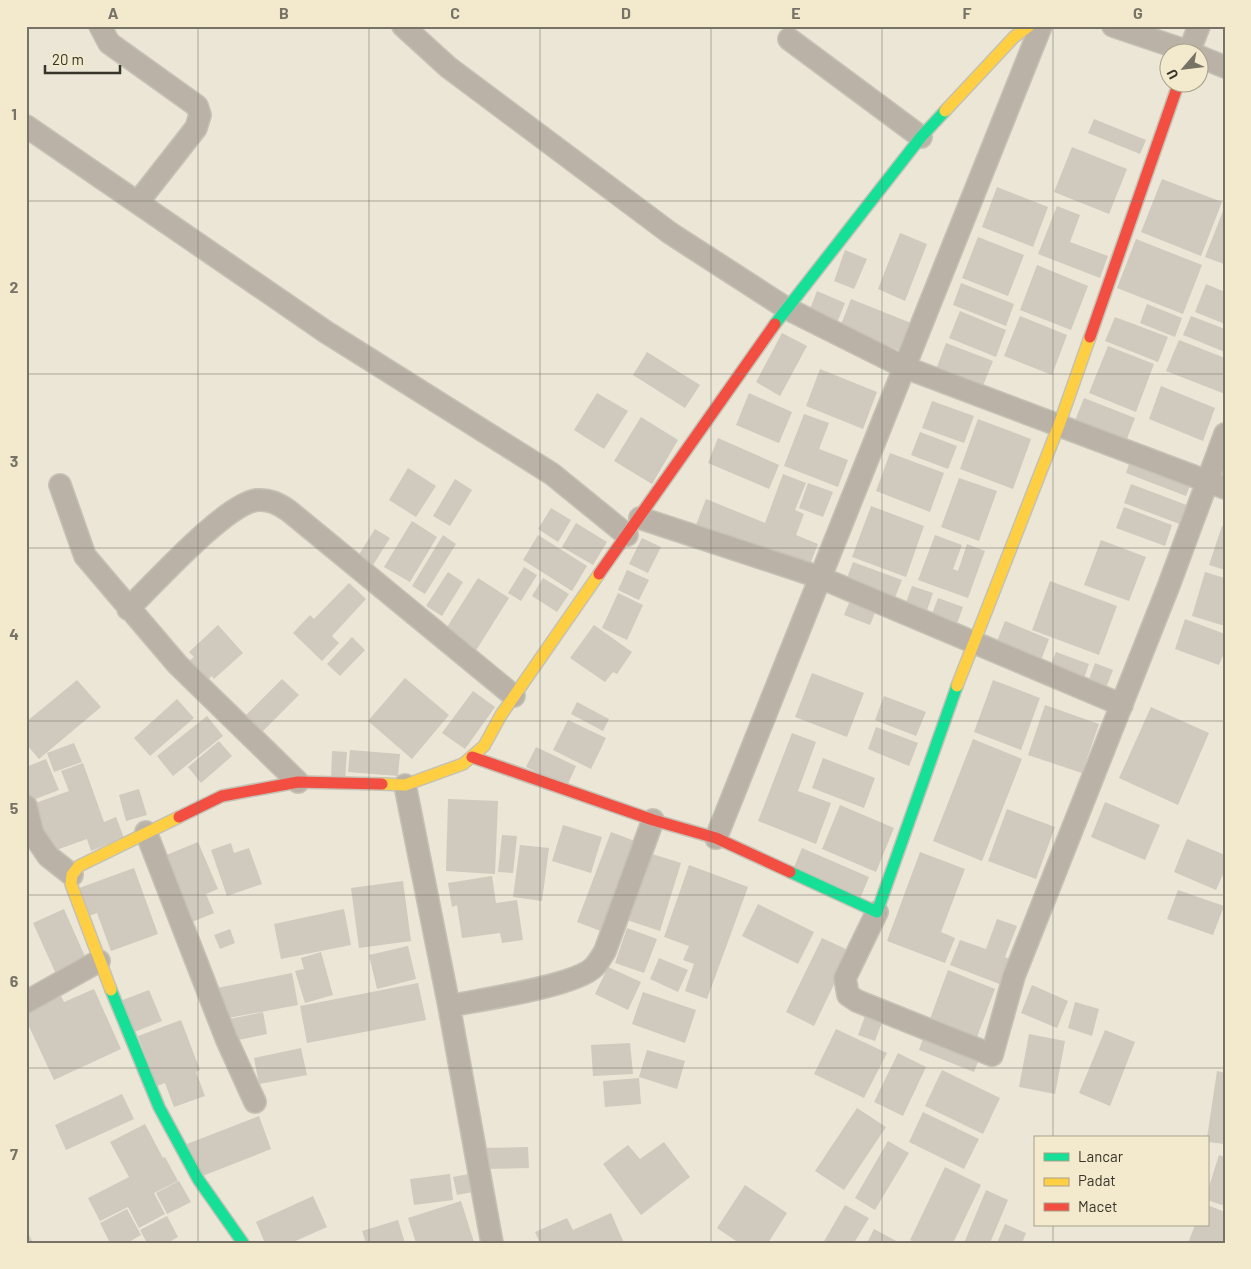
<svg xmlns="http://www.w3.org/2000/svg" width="1251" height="1269" viewBox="0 0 1251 1269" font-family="Barlow,sans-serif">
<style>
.building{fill:#d0c9be}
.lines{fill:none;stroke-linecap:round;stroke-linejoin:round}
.street-casing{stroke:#c5c2b5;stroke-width:24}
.fast-casing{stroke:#c5c2b5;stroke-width:14}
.slow-casing{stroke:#c5c2b5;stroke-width:14}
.jam-casing{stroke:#c5c2b5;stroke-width:14}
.street{stroke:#bab2a7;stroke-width:21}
.fast{stroke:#16e098;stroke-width:11}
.slow{stroke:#ffcf43;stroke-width:11}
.jam{stroke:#f24e42;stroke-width:11}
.grid{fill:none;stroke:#767266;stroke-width:1;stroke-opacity:0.55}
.neatline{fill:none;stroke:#767266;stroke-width:2}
.grid-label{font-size:16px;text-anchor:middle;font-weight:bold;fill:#767266}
</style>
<rect width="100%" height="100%" fill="#ebe6d6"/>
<!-- building -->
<path class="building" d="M1094,119L1146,140L1140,154L1088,133Z
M1072,147L1127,169L1109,214L1054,192Z
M1162,179L1222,202L1201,256L1141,232Z
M997,187L1048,207L1033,247L982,227Z
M1057,206L1080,215L1070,242L1108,256L1100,278L1038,254Z
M1225,206V263L1224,264L1205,257Z
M900,233L927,244L905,301L878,289Z
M978,237L1024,255L1008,296L962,278Z
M1136,239L1202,265L1183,314L1117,288Z
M845,250L867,259L854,289L834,281Z
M1037,265L1088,286L1071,330L1020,310Z
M961,283L1014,304L1006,326L953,305Z
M1206,284L1225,292V324L1195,312Z
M817,291L845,303L835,328L807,317Z
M851,299L916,325L906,353L840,327Z
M1147,304L1182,318L1175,337L1140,323Z
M960,311L1006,330L996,357L949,338Z
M1020,316L1067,335L1052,375L1004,356Z
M1191,316L1225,329V352L1183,335Z
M1115,317L1168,337L1158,362L1105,341Z
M782,333L807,346L780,396L756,382Z
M1179,340L1225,358V394L1166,371Z
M946,343L993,361L980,393L934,375Z
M1108,346L1154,364L1136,412L1089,393Z
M647,352L700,385L685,408L633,375Z
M820,369L877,392L863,429L806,406Z
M1161,386L1215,408L1203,441L1149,419Z
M597,393L628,411L604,449L574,430Z
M749,393L792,412L779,443L736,425Z
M1084,398L1135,418L1125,444L1074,423Z
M932,401L974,416L964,443L922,428Z
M804,414L829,423L819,449L848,460L838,487L784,466Z
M641,417L678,440L652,484L614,461Z
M978,419L1031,439L1013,489L960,469Z
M920,432L957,446L948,469L911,455Z
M718,438L779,465L769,489L708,463Z
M890,453L944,473L930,512L876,491Z
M1132,455L1193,478L1186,496L1126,473Z
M408,468L436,486L416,517L389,500Z
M783,474L806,483L795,510L804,514L796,535L818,544L808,570L696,525L706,499L765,523Z
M959,478L997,491L979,541L941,527Z
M455,479L472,490L450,526L433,516Z
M808,483L833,492L823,517L799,508Z
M1131,484L1192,507L1185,526L1124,503Z
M871,506L924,526L906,577L852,557Z
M1124,507L1172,525L1165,546L1116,528Z
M551,508L571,520L558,542L538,529Z
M412,521L437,537L410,582L384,567Z
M576,523L607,542L593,565L562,547Z
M1222,526H1225V570L1209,565Z
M375,529L390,538L373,565L358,556Z
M443,535L456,544L425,594L412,586Z
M538,535L587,566L572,591L523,560Z
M935,535L962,545L953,569L958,571L967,544L985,551L968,598L918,580Z
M642,538L661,547L648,573L629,564Z
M1101,540L1146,557L1129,601L1084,585Z
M853,562L902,580L892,605L844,586Z
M524,567L537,575L521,601L508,593Z
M627,570L649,580L639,600L618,590Z
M448,572L463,582L442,616L426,606Z
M1205,572L1225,578V626L1192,616Z
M478,578L509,598L475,652L444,632Z
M543,578L569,594L557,612L532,596Z
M1050,581L1117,606L1099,655L1032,630Z
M349,583L366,599L332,636L339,643L322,661L293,633L310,615L314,619Z
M912,586L933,593L924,619L903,611Z
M618,593L643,605L627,640L602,628Z
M851,598L877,608L870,625L844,615Z
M938,598L963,607L955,629L930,619Z
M1185,619L1225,634V651L1219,665L1175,649Z
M1005,621L1049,639L1039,666L994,649Z
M218,625L243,653L214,679L212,676L200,686L182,667L194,657L189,652Z
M594,625L632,652L617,674L613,672L605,682L570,658Z
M352,637L365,650L340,676L327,664Z
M1056,652L1089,664L1082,684L1048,671Z
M1095,663L1113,670L1104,693L1086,687Z
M812,673L864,693L847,737L795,717Z
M405,678L449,715L412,759L368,721Z
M282,679L299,695L261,733L244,717Z
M77,680L101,707L39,759L26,744V722Z
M993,680L1040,698L1021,750L974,732Z
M473,691L495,707L465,749L442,733Z
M884,696L926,712L916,736L875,720Z
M177,699L194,718L150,756L134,738Z
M577,702L609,719L603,731L571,714Z
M1045,705L1099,724L1082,773L1028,755Z
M1151,707L1209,733L1178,805L1119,778Z
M207,716L223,736L173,776L157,756Z
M568,720L606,738L591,769L553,750Z
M876,727L918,743L909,766L868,749Z
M792,733L816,742L798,791L831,803L816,844L758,821Z
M973,739L1022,759L982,861L933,841Z
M219,741L232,756L201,783L188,767Z
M74,743L82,762L54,772L47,753Z
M536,747L576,766L567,786L526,767Z
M350,750L400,754L398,776L348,772Z
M332,751L347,752L345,781L331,780Z
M823,758L875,778L864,808L812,788Z
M46,759L59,790L30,801L26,793V767Z
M83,763L104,822L116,817L124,838L91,851L87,839L48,853L30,805L69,791L61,771Z
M139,789L147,815L126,821L119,795Z
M448,799L498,801L495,874L446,871Z
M1105,802L1160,825L1145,860L1091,837Z
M840,805L894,828L876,872L822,849Z
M1007,809L1055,827L1036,879L988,861Z
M563,825L602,837L591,873L552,861Z
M611,832L640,843L606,933L577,922Z
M502,835L517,836L513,873L498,872Z
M1187,839L1225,855V870L1216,890L1174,872Z
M198,842L218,889L206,894L214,913L192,922L164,856Z
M231,843L234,853L249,848L262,884L227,896L211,850Z
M520,845L549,848L542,901L513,897Z
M802,848L869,877L859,901L792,872Z
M920,852L965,869L941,932L955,938L945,963L887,941Z
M649,853L681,863L660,931L627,920Z
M689,865L748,887L707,999L685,991L694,964L683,960L689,946L664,937Z
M134,868L158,934L111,951L97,913L89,916L79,888Z
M492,876L496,903L517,900L523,940L502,943L500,933L462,938L457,905L452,907L448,883Z
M403,881L411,941L359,948L351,888Z
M1178,890L1224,906L1213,935L1167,919Z
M758,904L814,932L798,964L742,936Z
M64,909L87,961L56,974L33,923Z
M344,909L351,945L281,959L274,924Z
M997,919L1017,926L1005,957L1012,960L1002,985L950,965L960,940L986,949Z
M627,928L657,939L644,973L615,963Z
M230,929L235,943L220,949L214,935Z
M822,938L850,951L814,1026L786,1012Z
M408,946L416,979L377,989L369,955Z
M321,952L333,995L305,1003L295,971L304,969L301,958Z
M659,958L688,970L678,992L650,979Z
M608,967L641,982L628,1010L595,994Z
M948,970L995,989L977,1037L930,1019Z
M292,973L298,1005L223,1019L217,988Z
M418,983L426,1020L307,1043L300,1006Z
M1032,985L1068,1001L1057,1028L1021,1013Z
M94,989L121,1049L54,1080L26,1020V1012L61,996L64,1002Z
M149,990L162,1021L132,1033L120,1001Z
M643,992L696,1010L685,1043L632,1024Z
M1075,1002L1099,1009L1092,1036L1068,1028Z
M868,1008L885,1014L875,1041L858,1035Z
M263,1012L267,1034L229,1042L225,1020Z
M181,1020L200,1070L196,1072L205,1096L174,1107L165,1083L157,1086L138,1036Z
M836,1029L887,1053L864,1098L814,1074Z
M926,1030L982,1052L974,1072L919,1050Z
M1105,1030L1135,1042L1110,1106L1079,1093Z
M1029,1034L1065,1041L1055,1094L1019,1087Z
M630,1043L633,1074L593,1076L591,1045Z
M301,1048L307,1075L259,1084L254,1058Z
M647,1050L685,1061L677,1089L639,1077Z
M898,1053L926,1067L903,1116L874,1102Z
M942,1070L1000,1098L983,1134L925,1106Z
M1217,1071L1225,1073V1144L1207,1142V1138Z
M639,1078L641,1104L605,1107L603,1081Z
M122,1094L134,1119L66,1150L55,1125Z
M857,1108L886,1127L844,1190L815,1171Z
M923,1112L979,1139L964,1169L909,1142Z
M259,1116L271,1149L200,1177L187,1144Z
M145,1124L163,1158L165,1157L178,1181L154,1193L165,1214L139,1228L128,1207L100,1221L88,1198L129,1177L110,1142Z
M888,1141L909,1153L875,1210L855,1198Z
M664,1142L690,1177L641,1215L603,1164L628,1145L640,1159Z
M528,1147L529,1168L481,1169L480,1148Z
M1219,1155L1225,1157V1206L1207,1200V1193Z
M945,1167L981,1185L953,1243H916L910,1240Z
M450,1174L453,1200L414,1205L410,1179Z
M469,1174L473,1192L457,1195L453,1177Z
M179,1181L191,1202L167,1214L156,1193Z
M745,1185L787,1213L768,1243H739L717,1228Z
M986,1190L1008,1200L990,1243H964Z
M313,1196L327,1227L291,1243H265L256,1222Z
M461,1201L474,1242L416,1243L408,1218Z
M845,1205L869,1218L854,1243H823Z
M1207,1205L1225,1212V1243H1188L1195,1225H1207Z
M127,1209L141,1235L127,1243H110L100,1223Z
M611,1213L624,1243H540L535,1232L567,1218L573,1230Z
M167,1216L178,1237L167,1243H147L140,1230Z
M398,1220L405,1243H366L362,1231Z
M1005,1224L1026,1233L1022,1243H997Z
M26,1229L33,1243H26Z
M874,1229L900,1243H867Z"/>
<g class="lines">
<!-- street casing -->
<g class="street-casing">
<path id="street" d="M100,26L109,43L197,106L200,115L196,128L138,202
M403,26L448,67L670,233L786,308L904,367L1225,488
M1113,26L1190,52
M789,39L921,137
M1189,52L1199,26
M1198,56L1225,67
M26,126L326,332L552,474L627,535
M60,485L85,556L177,664L298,782
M640,518L819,577L1122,705
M128,609C154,584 225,504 257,500C270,499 279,504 289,511L514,696
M405,785L449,1006L492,1243
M26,806L33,834
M26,831L33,834L48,856L72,875
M146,832L226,1038L255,1102
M716,838L1041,26
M877,912L845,978L848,995L857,1001L992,1055L1014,976L1169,585L1225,434
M26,1002L99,961
M449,1006C479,1000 576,986 594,967C598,963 602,956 605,951L653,820"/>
</g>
<!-- fast casing -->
<g class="fast-casing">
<path id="fast" d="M775,324L921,137L945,111
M790,872L877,912L957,686
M111,990L159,1107L198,1179L243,1243"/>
</g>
<!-- slow casing -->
<g class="slow-casing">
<path id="slow" d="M945,111L1014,37L1029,26
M957,686L1059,425L1090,337
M382,784L405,785L463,764L484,746L501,715L599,574
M111,990L71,884L72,875L79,866L179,817"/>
</g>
<!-- jam casing -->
<g class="jam-casing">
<path id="jam" d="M1090,337L1179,82
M599,574L775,324
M472,757L653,820L716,838L790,872
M179,817L222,796L298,782L382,784"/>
</g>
<!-- street -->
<use href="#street" class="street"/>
<!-- fast -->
<use href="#fast" class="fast"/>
<!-- slow -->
<use href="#slow" class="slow"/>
<!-- jam -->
<use href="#jam" class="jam"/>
</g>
<!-- grid -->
<path class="grid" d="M198,26V1243M369,26V1243M540,26V1243M711,26V1243M882,26V1243M1053,26V1138M26,201H1225M26,374H1225M26,548H1225M26,721H1225M26,895H1225M26,1068H1225M1053,1225V1243"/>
<!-- border -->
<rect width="1251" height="1269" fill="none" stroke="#f3eace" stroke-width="55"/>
<!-- legend -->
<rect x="1034" y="1136" width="175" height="90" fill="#f3eace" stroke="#a8a18c"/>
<rect x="1044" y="1153" width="25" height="8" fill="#16e098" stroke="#a8a18c"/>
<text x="1078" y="1162" font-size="15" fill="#373429">Lancar</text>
<rect x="1044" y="1178" width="25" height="8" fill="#ffcf43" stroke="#a8a18c"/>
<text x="1078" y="1186" font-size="15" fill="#373429">Padat</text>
<rect x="1044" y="1203" width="25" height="8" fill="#f24e42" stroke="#a8a18c"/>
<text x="1078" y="1212" font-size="15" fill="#373429">Macet</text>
<!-- north arrow -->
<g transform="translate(1184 68) rotate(242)"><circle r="24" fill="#f3eace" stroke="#a8a18c"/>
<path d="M0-4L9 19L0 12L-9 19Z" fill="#767266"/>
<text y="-8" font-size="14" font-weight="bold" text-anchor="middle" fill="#373429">U</text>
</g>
<!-- scale -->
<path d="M45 65v8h75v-8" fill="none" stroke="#373429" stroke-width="2.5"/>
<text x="52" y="65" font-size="15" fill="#373429" stroke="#f3eace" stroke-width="4" paint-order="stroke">20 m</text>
<rect x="28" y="28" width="1196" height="1214" class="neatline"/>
<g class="grid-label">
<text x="113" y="19">A</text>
<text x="284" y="19">B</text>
<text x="455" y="19">C</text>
<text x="626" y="19">D</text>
<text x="796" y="19">E</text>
<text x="967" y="19">F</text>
<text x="1138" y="19">G</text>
<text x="14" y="120">1</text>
<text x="14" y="293">2</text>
<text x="14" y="467">3</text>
<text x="14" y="640">4</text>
<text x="14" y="814">5</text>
<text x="14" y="987">6</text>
<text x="14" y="1160">7</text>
</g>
</svg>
